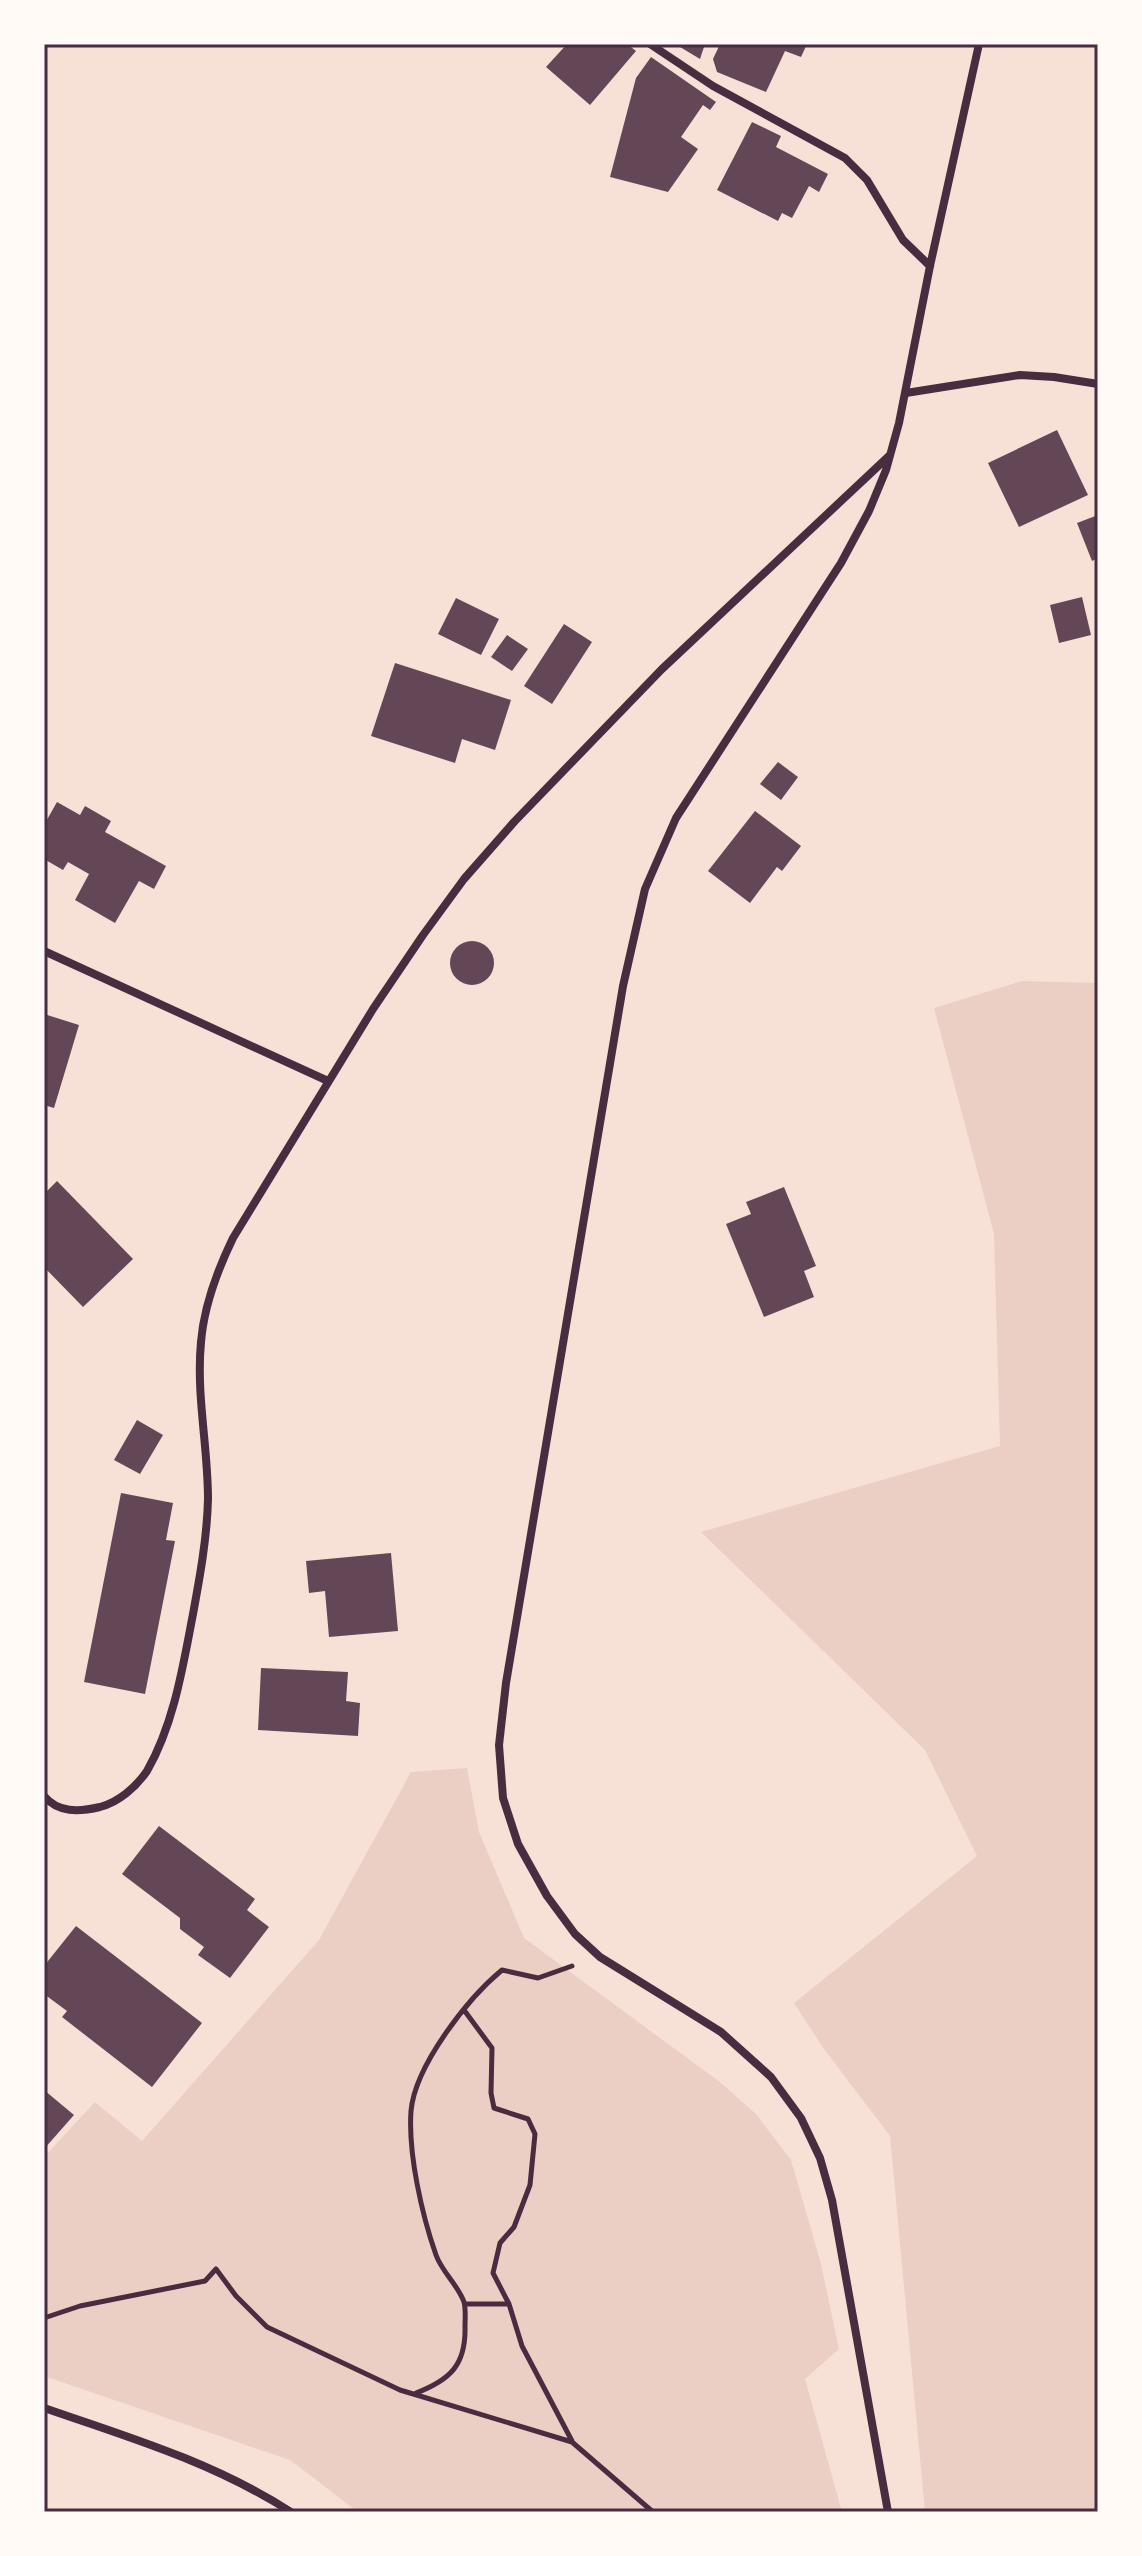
<svg xmlns="http://www.w3.org/2000/svg" width="1142" height="2556" viewBox="0 0 1142 2556" font-family="'Source Serif 4',serif">
<style>
.green{fill:#ebcfc5}
.building{fill:#644757}
.lines{fill:none;stroke-linecap:round;stroke-linejoin:round}
.path{stroke:#4a2c40;stroke-width:5}
.minor{stroke:#4a2c40;stroke-width:8}
.neatline{fill:none;stroke:#4a2c40;stroke-width:3}
</style>
<rect width="100%" height="100%" fill="#f7e1d7"/>
<!-- green -->
<path class="green" d="M1022,981L1098,983V2512H925L890,2136L824,2049L794,2003L977,1856L925,1750L701,1532L1000,1446L994,1234L934,1008Z
M467,1768L479,1832L524,1938L720,2082L756,2114L791,2160L821,2264L839,2349L805,2379L842,2512H358L290,2460L44,2376V2157L95,2102L142,2141L319,1940L411,1772Z"/>
<!-- building -->
<path class="building" d="M567,44H627L636,51L590,105L546,67Z
M675,44H705L700,59Z
M720,44H807L801,57L785,51L766,92L717,72L713,59Z
M651,57L716,102L710,110L703,105L681,137L698,149L668,192L610,177L636,78Z
M752,122L781,136L776,147L828,174L819,192L809,186L792,218L782,213L778,221L717,190Z
M1057,430L1088,495L1019,527L988,463Z
M1098,515V558L1092,561L1077,523Z
M1082,597L1091,635L1059,643L1050,605Z
M456,598L499,619L481,655L438,634Z
M564,624L592,642L552,704L524,686Z
M507,635L528,649L512,671L491,657Z
M395,663L511,700L495,750L462,739L455,763L371,736Z
M778,762L798,777L781,800L760,784Z
M57,802L80,815L85,806L111,821L105,832L166,866L154,889L139,881L115,923L75,900L89,874L68,862L63,870L44,859V825Z
M755,811L801,846L782,871L777,867L750,903L708,871Z
M450 963a22 22 0 1 1 44 0a22 22 0 1 1-44 0Z
M44,1014L79,1025L54,1108L44,1105Z
M57,1181L133,1259L83,1307L44,1267V1194Z
M784,1187L816,1266L804,1271L814,1297L764,1317L726,1224L751,1214L746,1202Z
M137,1420L163,1435L140,1474L114,1460Z
M121,1493L173,1503L166,1540L175,1541L145,1694L84,1682Z
M391,1553L398,1631L329,1637L325,1591L309,1593L306,1561Z
M261,1668L348,1672L346,1701L360,1703L358,1736L258,1730Z
M159,1826L255,1899L247,1910L269,1927L230,1978L198,1955L204,1947L180,1929V1918L122,1874Z
M76,1926L202,2023L152,2087L62,2017L67,2011L44,1994V1966Z
M44,2090L74,2115L44,2149Z"/>
<g class="lines">
<!-- path -->
<path class="path" d="M464,2010L492,2048L491,2093L494,2108L528,2119L535,2134L530,2185L514,2227L500,2243L493,2273L509,2304L522,2346L572,2441
M465,2304H509
M44,2318L80,2306L205,2281L216,2269L236,2296L267,2327L400,2390L572,2442L653,2512
M416,2393C450,2380 466,2365 465,2327C465,2319 466,2310 464,2302C458,2285 442,2272 436,2255C422,2215 408,2154 411,2111C415,2066 467,1999 502,1970L538,1978L572,1966"/>
<!-- minor -->
<path class="minor" d="M650,44L713,86L845,158L867,180L903,240L930,266
M906,393L1020,375L1054,377L1098,384
M44,951L328,1081
M44,1796C58,1813 79,1812 100,1807C119,1802 136,1787 147,1771C174,1724 183,1666 193,1614C200,1576 207,1538 208,1499C208,1446 196,1395 201,1342C204,1305 217,1271 233,1238L373,1009L423,935L464,879L514,822L662,669L889,456
M44,2408C129,2437 215,2463 291,2512
M888,2512L832,2200L820,2158L801,2118L771,2077L721,2032L600,1957L575,1934L547,1896L518,1844L503,1798L499,1745L506,1683L623,986L645,889L676,818L841,563L869,511L886,470L899,423L930,266L979,44"/>
</g>
<!-- border -->
<rect width="1142" height="2556" fill="none" stroke="#fffaf5" stroke-width="92"/>
<rect x="46" y="46" width="1050" height="2464" class="neatline"/>
</svg>
